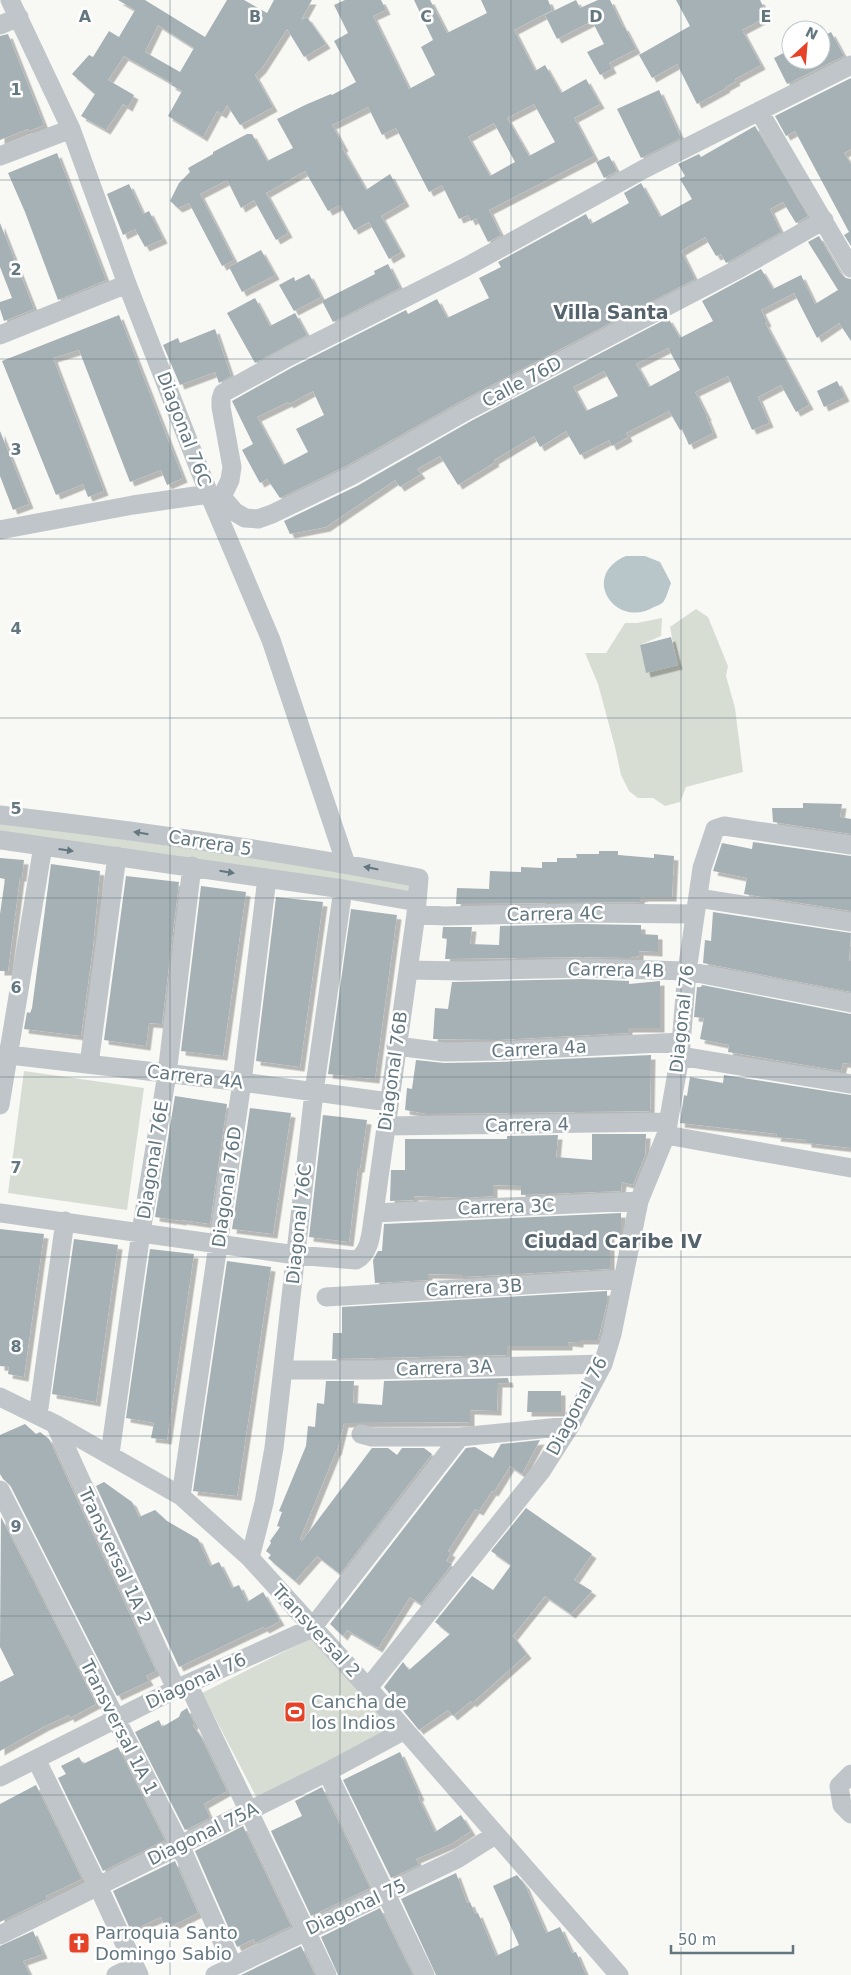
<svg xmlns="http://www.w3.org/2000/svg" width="851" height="1975" viewBox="0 0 851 1975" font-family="'DejaVu Sans',sans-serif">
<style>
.green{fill:#d8ddd4}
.water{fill:#b8c6c9}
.building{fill:#a6b1b5;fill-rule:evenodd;filter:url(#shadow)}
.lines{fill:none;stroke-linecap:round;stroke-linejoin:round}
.minor{stroke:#bfc5c8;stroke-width:19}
.oneway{fill:#637781}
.grid{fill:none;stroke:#637781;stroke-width:1;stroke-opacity:0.55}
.labels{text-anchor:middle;stroke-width:5;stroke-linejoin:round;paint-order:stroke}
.street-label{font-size:18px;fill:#637781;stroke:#fff}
.poi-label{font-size:18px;fill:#637781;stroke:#fff;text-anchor:start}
.neighbourhood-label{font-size:19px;font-weight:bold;fill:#55646c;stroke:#fff}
.grid-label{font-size:16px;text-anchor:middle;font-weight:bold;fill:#637781;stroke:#fff;stroke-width:5;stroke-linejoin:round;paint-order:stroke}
</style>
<defs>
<filter id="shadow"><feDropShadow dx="4.5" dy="4.5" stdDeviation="0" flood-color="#0004"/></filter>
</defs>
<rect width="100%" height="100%" fill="#f8f8f5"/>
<!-- green -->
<path class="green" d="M696,609L708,617L728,666L726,676L735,708L743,772L686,787L680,802L665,806L653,798H638L629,791L621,775L615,747L598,684L585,653H606L625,623H637L662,618L661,636L640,645L646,672L677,665L670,627Z
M0,822L413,880V894L0,834Z
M24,1071L144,1088L127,1210L8,1193Z
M311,1638L395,1730L259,1802L202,1693Z"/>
<!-- water -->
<path class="water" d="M626,556H645L660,562L671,583C669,588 667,596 664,601C662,604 657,606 654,607C616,630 579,576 626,556Z"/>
<!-- building -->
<path class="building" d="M118,0H145L205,37L227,0H244L267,13L274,0H312L301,20L307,17L326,44L304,57L287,29L262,68L255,75L273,107L240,125L227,105L222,114L217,111L203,137L168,116L182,91L171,85L172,83L124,56L108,80L134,95L128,107L123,104L106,130L81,116L95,94L72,74L89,55L93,57L109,31L119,37L135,10ZM158,25L194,48L180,72L145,52Z
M345,0H381L386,10L373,16L409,89L435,75L421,47L433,40L414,0H430L447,33L487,13L481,0H548L552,10L514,30L535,71L545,65L561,93L586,79L600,104L574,118L594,156L489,210L501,235L488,242L476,218L471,221L468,215L459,219L442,185L429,192L396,128L382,135L368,107L332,125L344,147L342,148L366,190L390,174L405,202L381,216L401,252L389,259L369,222L354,230L340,205L328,211L305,171L266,193L288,233L276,240L254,200L241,208L227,180L200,194L234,260L222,266L189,203L178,208L170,201L179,183L190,172L188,168L213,154V152L247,134H252L267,161L293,148L277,119L305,105L331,94L332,95L356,82L334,41L348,33L334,5ZM534,104L555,142L529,156L507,118ZM494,123L515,162L490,176L468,137Z
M576,0L580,8L598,0H610L623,27L624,26L636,49L609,63L612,69L600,75L587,52L604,44L592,21L557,39L545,15Z
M676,0H760L768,16L742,30L761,65L735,79L736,81L725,87L726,88L697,104L677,64L652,78L639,55L690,26Z
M831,32L844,56L787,84L774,58L791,49V60H821V37Z
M8,34L44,125L29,131L28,129L0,140V36Z
M851,78V149L844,153L851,164V246L844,235L849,232L795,131L786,136L775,116Z
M659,90L681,138L641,158L617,109Z
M755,126L808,216L796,223L783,202L770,209L781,232L726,263L721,254L716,256L705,237L681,251L695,279L461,401L346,466L280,498L267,479L260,483L242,450L253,444L232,401L293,367L406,310L408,314L437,299L447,318L489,298L479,278L501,267L498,262L586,214L591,224L629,203L624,193L641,183L660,217L692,199L680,179L685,176L678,164L699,154L701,157ZM313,391L324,415L296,429L308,452L283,465L257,417L288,402L289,404Z
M57,153L106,280L58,300L25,212L8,173Z
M609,156L617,171L604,178L596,162Z
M129,184L143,214L149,211L163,239L145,247L135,229L123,235L107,194Z
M0,223L34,309L4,321L0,309V302L12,298L0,267Z
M819,236L841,274L846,278L851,279V341L839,323L817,338L794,293L761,310L767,322L765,323L809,405L796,412L781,385L758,397L769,423L752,430L728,376L695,392L707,416H706L713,433L689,445L682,429L680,430L669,411L626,433L628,437L612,446L609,440L580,455L566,431L540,447L534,436L494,460L495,462L458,485L440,456L417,469L421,474L400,487L395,480L326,527L290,534L284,521L357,486L471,421L668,318L680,338L713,321L702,301L761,269L773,289L801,275L815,304L838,290L808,242ZM668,348L680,370L649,387L636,364ZM604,371L618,396L586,411L573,387Z
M261,250L275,275L242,292L229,267Z
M388,264L400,288L333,322L322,301L375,274L374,271Z
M309,274L321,297L294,311L279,285L294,277L295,281Z
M255,298L270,326L295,313L307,335L255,363L227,313Z
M119,315L183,478L167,485L161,470L130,482L79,350L53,358L104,491L88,497L83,484L56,495L2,361Z
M215,329L231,376L219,383L215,372L180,385L163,345L178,338L180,343Z
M837,381L845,397L824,407L817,391Z
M0,431L29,504L13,510L0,476Z
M671,637L678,665L646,673L640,645Z
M803,803L842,804L840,817L851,819V834L773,822L772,808H803Z
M753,842L851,856V911L744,894L747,878L713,871L722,843L752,849Z
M599,851H618V855L654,858V854L674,856L672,897H644L640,898V902L456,904L457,888L489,889L490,871L521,872V867L542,868V862H557V858H577L576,854H599Z
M0,858L24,860L22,877H20L8,971H0V914L5,879L0,878Z
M51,864L100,871L93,947L81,1036L24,1029L27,1012L30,1013L32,1008Z
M126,876L179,882L162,1024L149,1023L146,1046L104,1040Z
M201,886L246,892L223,1056L181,1051Z
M276,897L323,902L300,1067L256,1061Z
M351,909L397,915L375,1079L328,1074Z
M713,912L851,933L849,961H851V992L703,963L705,940L711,941Z
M581,924L641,925V934L658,935V952L639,951V956L629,958L583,957L445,959L447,939L442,938L443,927H472L470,944L499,945L500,926Z
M583,979L629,981V984L660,981V1028H628V1033L498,1040L433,1039L435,1008L448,1009L452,982Z
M702,985L851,1014V1064L843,1063L841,1071L728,1052L729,1045L700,1039L704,1018L694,1017L697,987H701Z
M651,1055L650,1111L427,1114L405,1110L407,1088L412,1089L416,1060L444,1063L498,1062Z
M724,1075L851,1095V1148L807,1143V1140L776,1137L777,1134L680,1123L684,1095L687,1096L690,1077L723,1083Z
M175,1096L227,1104L210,1224L182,1220V1221L155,1217Z
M250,1108L291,1113L273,1234L232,1229Z
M323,1115L367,1120L360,1168H358L349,1242L309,1237Z
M592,1134H646L645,1155L633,1185L622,1182L621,1191L521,1195V1186L493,1185V1196L464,1198L414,1196V1200L390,1201L391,1170H405V1139H507V1136L558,1135L556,1157L592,1160Z
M621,1213V1235L610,1234V1268L608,1269L463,1277V1275L428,1274V1280L375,1283L373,1260L378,1251H382L384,1224Z
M0,1229L44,1234L24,1377L8,1374L9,1367L0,1366Z
M74,1239L118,1245L96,1402L52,1394Z
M150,1249L194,1254L167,1440L151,1438L154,1423L126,1418Z
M227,1261L271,1267L237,1496L193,1491Z
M607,1291V1303L598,1340H579V1343L568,1342V1346H507V1355L332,1359L333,1333H342V1307Z
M508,1378L509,1383H498L497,1411L470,1410V1422L344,1423L337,1451H336L300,1539L302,1541L372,1448H388L397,1455L402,1448H424L432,1454L340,1574L317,1556L295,1581L268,1558L271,1555L266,1551L271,1543L270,1541L280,1527L277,1526L282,1512L279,1511L306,1446L308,1426L315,1427L317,1403L324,1404L326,1381H354L353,1403L382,1405L384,1381Z
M528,1391H561V1412H527Z
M25,1424L36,1434L40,1432L49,1439L156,1671L146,1676L149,1681L117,1696L10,1485L3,1479L0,1474V1435Z
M540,1440L522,1474L510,1466L494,1492L492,1491L479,1511L475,1509L448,1551L451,1553L446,1561L452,1564L421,1604L410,1597L378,1648L347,1630L343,1636L330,1624L466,1448L475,1447L493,1458L501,1444Z
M104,1482L132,1502L139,1517L155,1510L167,1521L198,1539L210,1566L219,1562L232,1588L239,1585L247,1602L263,1592L280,1621L265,1629L263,1627L179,1667L96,1486Z
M526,1508L592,1554L574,1580L592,1591L571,1614L545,1596L513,1636L527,1654L472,1703L471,1701L453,1716L448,1710L419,1730L384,1687L403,1662L409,1670L450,1634L435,1622L472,1576L493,1590L511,1565L491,1551Z
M1,1517L96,1704L70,1718L69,1715L45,1726L0,1751V1682L14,1675L0,1647Z
M187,1708L194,1723L193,1726L201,1737L227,1791L204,1804L210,1818L185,1830L135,1732L159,1720L162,1727L179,1717L181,1712Z
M118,1747L165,1840L103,1871L58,1778L66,1774L61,1766L79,1757L83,1764Z
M400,1752L420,1796L418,1797L435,1832L461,1815L471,1831L451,1844L416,1859L419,1865L391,1878L343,1780Z
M36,1785L82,1879L46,1896L47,1899L0,1922V1804Z
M322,1787L370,1888L311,1916L271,1831L302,1816L295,1801Z
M243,1826L291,1926L255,1943L254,1939L237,1947L195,1851Z
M175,1861L198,1913L166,1929L161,1917L131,1931L113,1891Z
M456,1873L467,1903L470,1902L475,1914L478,1913L496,1956L519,1945L493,1886L517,1875L525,1885L546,1933L560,1927L572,1953L576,1952L586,1975H436L401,1899Z
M380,1908L413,1975H338L321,1937Z
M33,1931L43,1954L23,1961L30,1975H0V1946Z
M301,1946L315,1975H241Z"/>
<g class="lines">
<!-- minor -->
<path class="minor" d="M10,0L71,129L127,284L209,494L271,640L346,864
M0,25L19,17
M759,111L851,268
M0,156L71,129
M0,335L127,284
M221,496L235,512L245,518L258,519L272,514L351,476L466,411L740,268L824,220
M216,509L230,480L232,467L221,407V399L223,393L288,357L466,267L642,170L851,65
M0,530L133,505L209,494
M0,815C140,831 280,851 419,878L416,914L374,1213C371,1228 372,1252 356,1260L296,1255L0,1213
M0,840L343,889L417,902
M698,898L851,922
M416,914L444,916L581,913L695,914
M408,970L462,971L583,968L687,971L851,1003
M396,1046L444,1052L498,1051L681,1042
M0,1054L242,1082L389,1102
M680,1056L851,1084
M89,1064L117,856
M0,1105L43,846
M386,1126L668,1122
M666,1135L851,1168
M374,1213L639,1201
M326,1297L623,1279
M284,1370H373L603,1364
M0,1397L55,1424L181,1496L250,1558L368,1688L619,1975
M38,1415L65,1221
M55,1424L176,1689
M361,1434L372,1437H460L570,1426
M110,1454L141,1232L167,1074L192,866
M0,1490L180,1845L233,1966
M181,1496L242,1082L267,878
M250,1558L264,1503L274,1448L314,1092L343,889
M188,1684L327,1975
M368,1688L542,1470L570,1426L603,1364L612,1334L639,1201L666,1135L680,1056L687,971L702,868L715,829L724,826L851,845
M36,1759L98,1886L139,1975
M327,1772L425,1975
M851,1774L839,1786L842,1805L851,1814
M0,1777L176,1689L312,1628L460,1437
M0,1935L327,1772L405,1730
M116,1975L135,1966
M215,1975L457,1859L495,1835"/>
</g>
<!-- one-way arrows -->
<defs><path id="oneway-solid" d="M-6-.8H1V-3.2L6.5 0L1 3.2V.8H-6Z" transform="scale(1.25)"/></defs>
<g class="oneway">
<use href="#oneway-solid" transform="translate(141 833) rotate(-171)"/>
<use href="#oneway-solid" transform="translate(66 850) rotate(8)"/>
<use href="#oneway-solid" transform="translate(371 868) rotate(-169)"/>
<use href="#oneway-solid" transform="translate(227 872) rotate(9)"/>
</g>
<!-- grid -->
<path class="grid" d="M170,0V1975M340,0V1975M511,0V1975M681,0V1975M0,180H851M0,359H851M0,539H851M0,718H851M0,898H851M0,1077H851M0,1257H851M0,1436H851M0,1616H851M0,1795H851"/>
<!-- icons -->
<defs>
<g id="stadium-square" transform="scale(1.125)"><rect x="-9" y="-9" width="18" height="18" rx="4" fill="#e54228" stroke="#fff"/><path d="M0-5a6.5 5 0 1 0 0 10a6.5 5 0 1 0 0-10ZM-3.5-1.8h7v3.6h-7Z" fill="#fff"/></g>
<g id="church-square" transform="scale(1.125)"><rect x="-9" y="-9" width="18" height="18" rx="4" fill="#e54228" stroke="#fff"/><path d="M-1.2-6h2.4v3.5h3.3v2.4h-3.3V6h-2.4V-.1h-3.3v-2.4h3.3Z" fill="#fff"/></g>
</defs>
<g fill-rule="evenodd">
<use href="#stadium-square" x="295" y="1712"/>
<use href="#church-square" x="79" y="1943"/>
</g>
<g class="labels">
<!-- street labels -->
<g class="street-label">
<text transform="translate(522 382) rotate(-28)" y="6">Calle 76D</text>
<text transform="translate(184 429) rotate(69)" y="6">Diagonal 76C</text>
<text transform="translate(210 843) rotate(9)" y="6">Carrera 5</text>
<text transform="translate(555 914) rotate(-1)" y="6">Carrera 4C</text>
<text transform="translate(616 970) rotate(1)" y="6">Carrera 4B</text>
<text transform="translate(682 1019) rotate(-84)" y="6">Diagonal 76</text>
<text transform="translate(539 1049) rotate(-3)" y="6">Carrera 4a</text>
<text transform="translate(393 1071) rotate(-82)" y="6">Diagonal 76B</text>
<text transform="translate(195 1077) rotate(7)" y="6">Carrera 4A</text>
<text transform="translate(527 1125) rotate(-1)" y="6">Carrera 4</text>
<text transform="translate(153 1160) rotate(-81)" y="6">Diagonal 76E</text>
<text transform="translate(227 1187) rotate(-82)" y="6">Diagonal 76D</text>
<text transform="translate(506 1207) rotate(-2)" y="6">Carrera 3C</text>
<text transform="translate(299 1224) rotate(-84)" y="6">Diagonal 76C</text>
<text transform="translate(474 1288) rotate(-3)" y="6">Carrera 3B</text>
<text transform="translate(444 1368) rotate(-2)" y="6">Carrera 3A</text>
<text transform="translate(577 1406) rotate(-62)" y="6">Diagonal 76</text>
<text transform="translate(115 1556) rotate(65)" y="6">Transversal 1A 2</text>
<text transform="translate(316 1631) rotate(47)" y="6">Transversal 2</text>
<text transform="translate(196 1681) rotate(-25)" y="6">Diagonal 76</text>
<text transform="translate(119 1727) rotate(63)" y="6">Transversal 1A 1</text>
<text transform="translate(203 1834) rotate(-26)" y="6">Diagonal 75A</text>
<text transform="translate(356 1907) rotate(-25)" y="6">Diagonal 75</text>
</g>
<!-- poi labels -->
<g class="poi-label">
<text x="311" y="1708">Cancha de<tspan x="311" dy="21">los Indios</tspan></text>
<text x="95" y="1939">Parroquia Santo<tspan x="95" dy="21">Domingo Sabio</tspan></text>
</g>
<!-- neighbourhood labels -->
<g class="neighbourhood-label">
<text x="611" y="319">Villa Santa</text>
<text x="613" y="1248">Ciudad Caribe IV</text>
</g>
</g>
<g class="grid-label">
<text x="85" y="22">A</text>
<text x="255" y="22">B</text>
<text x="426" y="22">C</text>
<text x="596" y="22">D</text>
<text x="766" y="22">E</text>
<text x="16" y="95">1</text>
<text x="16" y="275">2</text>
<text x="16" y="455">3</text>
<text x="16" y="634">4</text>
<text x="16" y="814">5</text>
<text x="16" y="993">6</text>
<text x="16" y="1173">7</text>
<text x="16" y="1352">8</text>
<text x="16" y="1532">9</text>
</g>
<!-- north arrow -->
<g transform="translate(806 45) rotate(26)"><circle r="24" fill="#ffffff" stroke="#c1c9cd"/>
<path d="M0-4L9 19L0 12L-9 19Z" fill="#e54228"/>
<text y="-8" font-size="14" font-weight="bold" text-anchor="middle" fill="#637781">N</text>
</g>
<!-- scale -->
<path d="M671 1945v8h122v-8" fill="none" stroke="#637781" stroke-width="2.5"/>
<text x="678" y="1945" font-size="15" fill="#637781" stroke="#ffffff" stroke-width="4" paint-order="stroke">50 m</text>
</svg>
